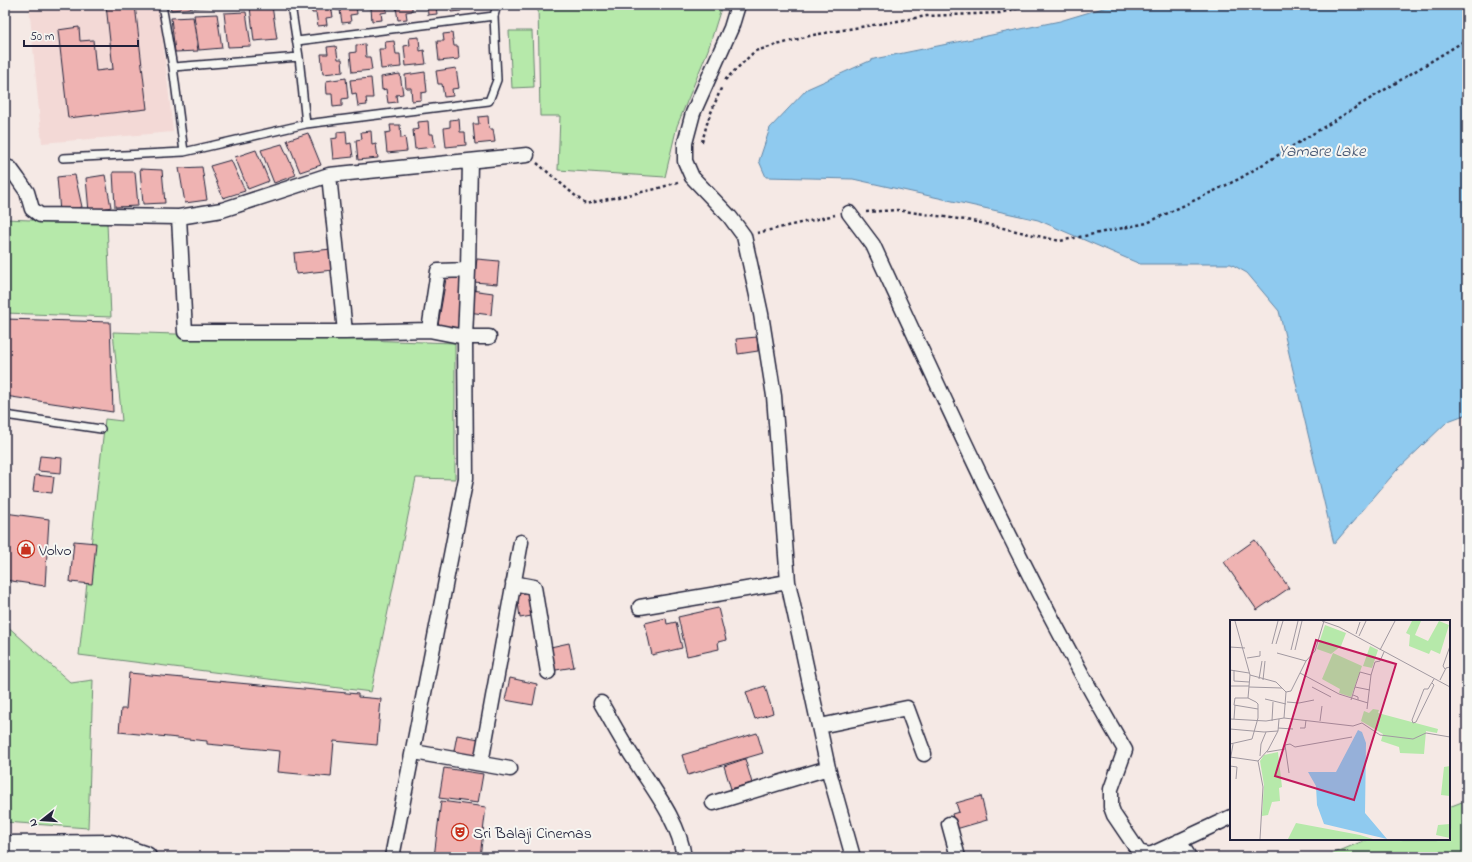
<svg xmlns="http://www.w3.org/2000/svg" width="1472" height="862" viewBox="0 0 1472 862" font-family="'Indie Flower',sans-serif">
<style>
.built{fill:#f3d9d6}
.green{fill:#b6e9aa;stroke:#6c8672}
.water{fill:#8fcaef;stroke:#6387a7}
.building{fill:#efb3b2;stroke:#22223b}
.lines{fill:none;stroke-linecap:round;stroke-linejoin:round}
.lane-casing{stroke:#22223b;stroke-width:10}
.street-casing{stroke:#22223b;stroke-width:17}
.secondary-casing{stroke:#22223b;stroke-width:23}
.path{stroke:#22223b;stroke-width:2.5;stroke-dasharray:3 3;stroke-linecap:butt}
.lane{stroke:#f6f6f2;stroke-width:7}
.street{stroke:#f6f6f2;stroke-width:14}
.secondary{stroke:#f6f6f2;stroke-width:20}
.labels{text-anchor:middle;stroke-width:4;stroke-linejoin:round;paint-order:stroke}
.poi-label{font-size:16px;fill:#22223b;stroke:#f6f6f2;text-anchor:start}
.water-label{font-size:17px;font-style:italic;fill:#435471;stroke:#f6f6f2}
.inset-road{fill:none;stroke:#a199a1;stroke-width:1}
.view{fill:#c2185b;fill-opacity:0.15;stroke:#c2185b;stroke-width:2}
.inset-edge{fill:none;stroke:#22223b;stroke-width:2}
</style>
<rect width="100%" height="100%" fill="#f5e9e5"/>
<filter id="ink" filterUnits="userSpaceOnUse"><feTurbulence type="fractalNoise" baseFrequency=".025" numOctaves="2"/><feDisplacementMap in="SourceGraphic" scale="8" xChannelSelector="R" yChannelSelector="G"/><feConvolveMatrix kernelMatrix="1 2 1 2 8 2 1 2 1" color-interpolation-filters="sRGB"/></filter>
<g filter="url(#ink)">
<!-- built -->
<path class="built" d="M29,5H159L173,132L42,143Z"/>
<!-- green -->
<path class="green" d="M538,5H722L708,50L677,126L665,177L558,170L560,116H540Z
M509,31H532L534,87L512,88Z
M5,219L107,223L111,317L5,313Z
M113,332L455,343V479L416,478L371,692L79,655L105,419L122,421Z
M5,624L71,683L93,680L88,828L5,822Z
M1467,800V857H1325L1368,839H1449V807Z"/>
<!-- water -->
<path class="water" d="M1113,5H1467V414L1448,421L1396,471L1334,544L1279,311L1247,273L1231,264H1140L1038,220L853,179L766,177L759,161L770,128L807,89L874,59L1060,21Z"/>
<!-- building -->
<path class="building" d="M106,5H135L147,109L68,118L58,30L79,27L80,41L93,40L96,71L113,69Z
M170,5H193V8L171,10Z
M194,5H217V6L194,8Z
M311,5H331L333,17L326,18L327,25L318,26L316,13H312Z
M335,5H356L357,14L350,15L351,22L342,23L340,10H336Z
M366,5H386L387,12L381,13L382,20L372,21L371,8H366Z
M391,5H412V11L406,12L407,19L398,20L396,7H392Z
M427,5H443V6L436,7L437,14L428,15Z
M451,5H460L461,11L451,12Z
M272,6L277,39L254,41L250,7Z
M246,12L251,46L228,47L224,13Z
M217,14L222,48L199,50L194,15Z
M193,17L198,51L175,52L171,18Z
M452,33L454,46H458L459,59L439,61L437,41H444L443,34Z
M419,37L420,51L424,50L426,64L406,66L404,46L410,45L409,38Z
M394,41L396,54H400L401,67L381,69L379,49H386L385,42Z
M365,44L366,57H370L372,70L352,72L350,53L356,52V45Z
M336,46L338,59H342L343,72L323,74L321,54H328L327,47Z
M456,68L459,88L452,89L453,96L444,97L442,84H438L436,71Z
M425,72L427,92L421,93V100L412,101L411,88H406L405,75Z
M400,74L403,94L396,95L397,102L388,103L386,89L382,90L381,77Z
M346,78L348,98L342,99V106L333,107L332,94H327L326,81Z
M371,78L373,98H366L367,105L358,106L356,93L352,94L350,80Z
M488,116L489,129H493L495,142L475,144L473,124H479L478,117Z
M459,119L460,132H465L466,145L446,147L444,128L450,127V120Z
M428,121L429,134H433L435,147L415,149L413,130L419,129L418,122Z
M390,125H400L401,138L405,137L407,151L387,153L385,133L391,132Z
M346,131L347,144L351,143L353,157L333,159L331,139L337,138V132Z
M371,131L372,145L376,144L378,158L358,160L356,140L362,139L361,132Z
M308,133L321,165L300,172L287,140Z
M282,144L296,175L274,183L261,150Z
M256,150L269,181L248,189L235,157Z
M231,160L245,191L223,198L210,166Z
M202,167L207,200L185,203L179,168Z
M140,169L162,170L165,203L143,204Z
M113,172H135L138,206L115,207Z
M75,175L82,207L60,212L57,177Z
M105,175L111,207L89,212L86,178Z
M331,249L333,270L296,274L294,253Z
M477,259L499,261L497,284L474,282Z
M447,273L466,276L458,329L438,325Z
M471,290L493,293L491,315L468,312Z
M5,319L110,322L113,412L5,396Z
M757,337L758,351L738,354L736,339Z
M40,456L62,458L61,473L38,471Z
M35,475L54,477L52,493L33,491Z
M5,513L49,519L45,586L5,580Z
M1255,540L1289,588L1257,610L1224,562Z
M74,541L96,543L92,584L70,582Z
M533,592L537,615L520,618L517,594Z
M718,608L726,640L718,642L719,649L687,656L678,617Z
M666,618L667,624L676,622L682,648L652,655L645,623Z
M569,643L574,667L550,671L546,648Z
M129,673L358,694V697L381,699L377,745L334,741L331,777L278,772L280,751L207,744V741L119,732L121,709H126Z
M510,678L537,684L533,705L505,700Z
M765,686L773,713L755,719L746,692Z
M757,733L763,753L688,775L682,755Z
M457,735L479,739L476,760L453,756Z
M745,759L752,783L731,789L724,766Z
M444,768L483,774L478,803L439,798Z
M981,796L987,820L956,829L952,814L959,812L956,803Z
M441,801L486,807L480,857H434Z"/>
<g class="lines">
<!-- lane casing -->
<g class="lane-casing">
<path id="lane" d="M162,5L173,67L184,152
M291,5L299,57L306,124
M297,41L494,16
M173,67L299,57
M63,158L184,152L306,124L489,101L497,80L494,16L497,5
M5,415L101,429"/>
</g>
<!-- street casing -->
<g class="street-casing">
<path id="street" d="M738,5L731,28L693,113L685,143V161L692,177L730,217L744,236L761,314L774,396L788,582L828,768L853,857
M5,167L10,168L18,179L27,192L32,209L40,215L179,217L222,210L329,175L527,155
M329,175L345,332L429,330L465,337H489
M849,213L873,245C952,416 1029,588 1125,750L1111,789V807L1114,815L1139,852L1150,855L1231,817
M179,217L185,332H345
M429,330L438,271L468,270L470,161
M513,583L534,587L548,672
M640,607L788,582
M601,703C612,722 622,741 634,759C653,789 679,821 684,857
M820,726L907,708L924,754
M414,752L510,769
M481,763L521,542
M713,803L828,768
M949,824L958,857
M1179,841L1189,857
M392,857L466,478L465,337L468,270"/>
</g>
<!-- secondary casing -->
<g class="secondary-casing">
<path id="secondary" d="M5,846L111,845L146,857"/>
</g>
<!-- path -->
<path class="path" d="M725,80L755,51L813,35L927,16L1000,13L1030,5
M702,142L708,120L722,86
M537,163L585,204L656,189L678,182
M866,212L897,210L972,221L1060,241L1147,223L1239,179L1461,43L1467,37
M757,233L835,215"/>
<!-- lane -->
<use href="#lane" class="lane"/>
<!-- street -->
<use href="#street" class="street"/>
<!-- secondary -->
<use href="#secondary" class="secondary"/>
</g>
</g>
<!-- icons -->
<defs>
<g id="shop-ring" transform="scale(0.9)"><circle r="9.5" fill="#f6f6f2" stroke="#c8321e" stroke-width="1.5"/><path d="M-5-2.5h2.3a2.7 3.5 0 0 1 5.4 0H5L5.5 6h-11ZM-1.5-2.5h3a1.5 2.3 0 0 0-3 0Z" fill="#c8321e"/></g>
<g id="theatre-ring" transform="scale(0.9)"><circle r="9.5" fill="#f6f6f2" stroke="#c8321e" stroke-width="1.5"/><path d="M-5-5.5Q0-4 5-5.5V0Q5 5 0 6Q-5 5-5 0ZM-3.3-2.5H-1v1.5H-3.3ZM1-2.5H3.3v1.5H1ZM-2.8 1Q0 5.5 2.8 1Z" fill="#c8321e"/></g>
</defs>
<g fill-rule="evenodd">
<use href="#shop-ring" x="26" y="549"/>
<use href="#theatre-ring" x="460" y="832"/>
</g>
<g class="labels">
<!-- poi labels -->
<g class="poi-label">
<text x="39" y="555">Volvo</text>
<text x="473" y="838">Sri Balaji Cinemas</text>
</g>
<!-- water labels -->
<g class="water-label">
<text x="1322" y="156">Yamare Lake</text>
</g>
</g>
<!-- overview -->
<g transform="translate(1230 620)">
<rect width="220" height="220" fill="#f5e9e5"/>
<path d="M182,1H191L185,15L198,21L209,1L219,5L210,34L201,30L199,34L179,26L180,15L176,13ZM95,5L116,13L111,26L101,34L87,29ZM140,26L148,30L142,48L133,46ZM103,33L132,46L121,77L109,73L110,69L92,59ZM143,89L149,90L148,93L208,109L207,113L196,111L194,134L170,133L169,127L151,121L153,114L131,101L134,91L139,93ZM48,132L52,167L49,168L50,181L42,182L38,195L32,196L34,165L30,141L34,135ZM220,146V176L211,175L214,147ZM66,203L130,215L143,219H58ZM220,204V218L206,215L208,205Z" fill="#b6e9aa"/>
<path d="M128,110L132,112L136,123L135,193L157,219L94,204L87,185L86,166L78,152H106Z" fill="#8fcaef"/>
<path class="inset-road" d="M5,1L20,55L18,78M92,1L109,7L220,67M126,14L130,2M129,16L136,1M42,24L48,1M46,24L53,1M0,27L15,28M61,30L68,1M65,30L72,1M150,30L165,1M47,33L76,41M17,38L30,36V31M215,49L213,46L220,26M0,50L19,53M4,50V61L19,62M70,53L109,74L128,80M20,55L46,62L56,72L54,98M29,59L32,41M33,60L35,41M210,60L216,48L220,47M202,63L204,65L186,102L183,103L182,100L194,69H198L204,59M0,66H19M19,67L52,68M82,67L101,77M125,67L130,52L141,55M56,72L61,71L76,41L85,31L94,1M123,75L128,77V80L138,83M35,79L56,84M121,80L125,67L140,70M57,82L69,83L84,80M137,89L141,55L145,42L150,41L154,32M0,99L36,101L54,98L123,106L132,103L150,115L183,119L196,113L220,117M4,99L5,85M42,101L43,82M90,101L92,86M48,108L63,109M70,108H75L76,100M0,109L34,112L48,111M0,124L22,119L28,98V84L26,82L18,78H5L4,85L28,89M37,132L55,129M30,136L31,124L36,112M0,137L28,141M28,141L33,167L30,219M28,141L38,130L48,111L49,99M0,142L3,124M0,146L7,147L6,159M59,153L55,125L60,124L65,127L122,117"/>
<path class="view" d="M86,20L166,44L124,180L45,156Z"/>
<rect width="220" height="220" class="inset-edge"/>
</g>
<!-- margin -->
<rect width="1472" height="862" fill="none" stroke="#f6f6f2" stroke-width="20"/>
<rect x="10" y="10" width="1452" height="842" fill="none" stroke="#22223b" stroke-width="1.5" filter="url(#ink)"/>
<!-- north arrow -->
<g transform="translate(42 820) rotate(253)" stroke="#f6f6f2" stroke-width="3" paint-order="stroke">
<path d="M0-3L7 15L0 10L-7 15Z" fill="#22223b"/>
<text y="-6" font-size="11" font-weight="bold" text-anchor="middle" fill="#22223b">N</text>
</g>
<!-- scale -->
<path d="M24 40v6h114v-6" fill="none" stroke="#22223b" stroke-width="2"/>
<text x="30" y="40" font-size="12" fill="#22223b" stroke="#f6f6f2" stroke-width="3" paint-order="stroke">50 m</text>
</svg>
